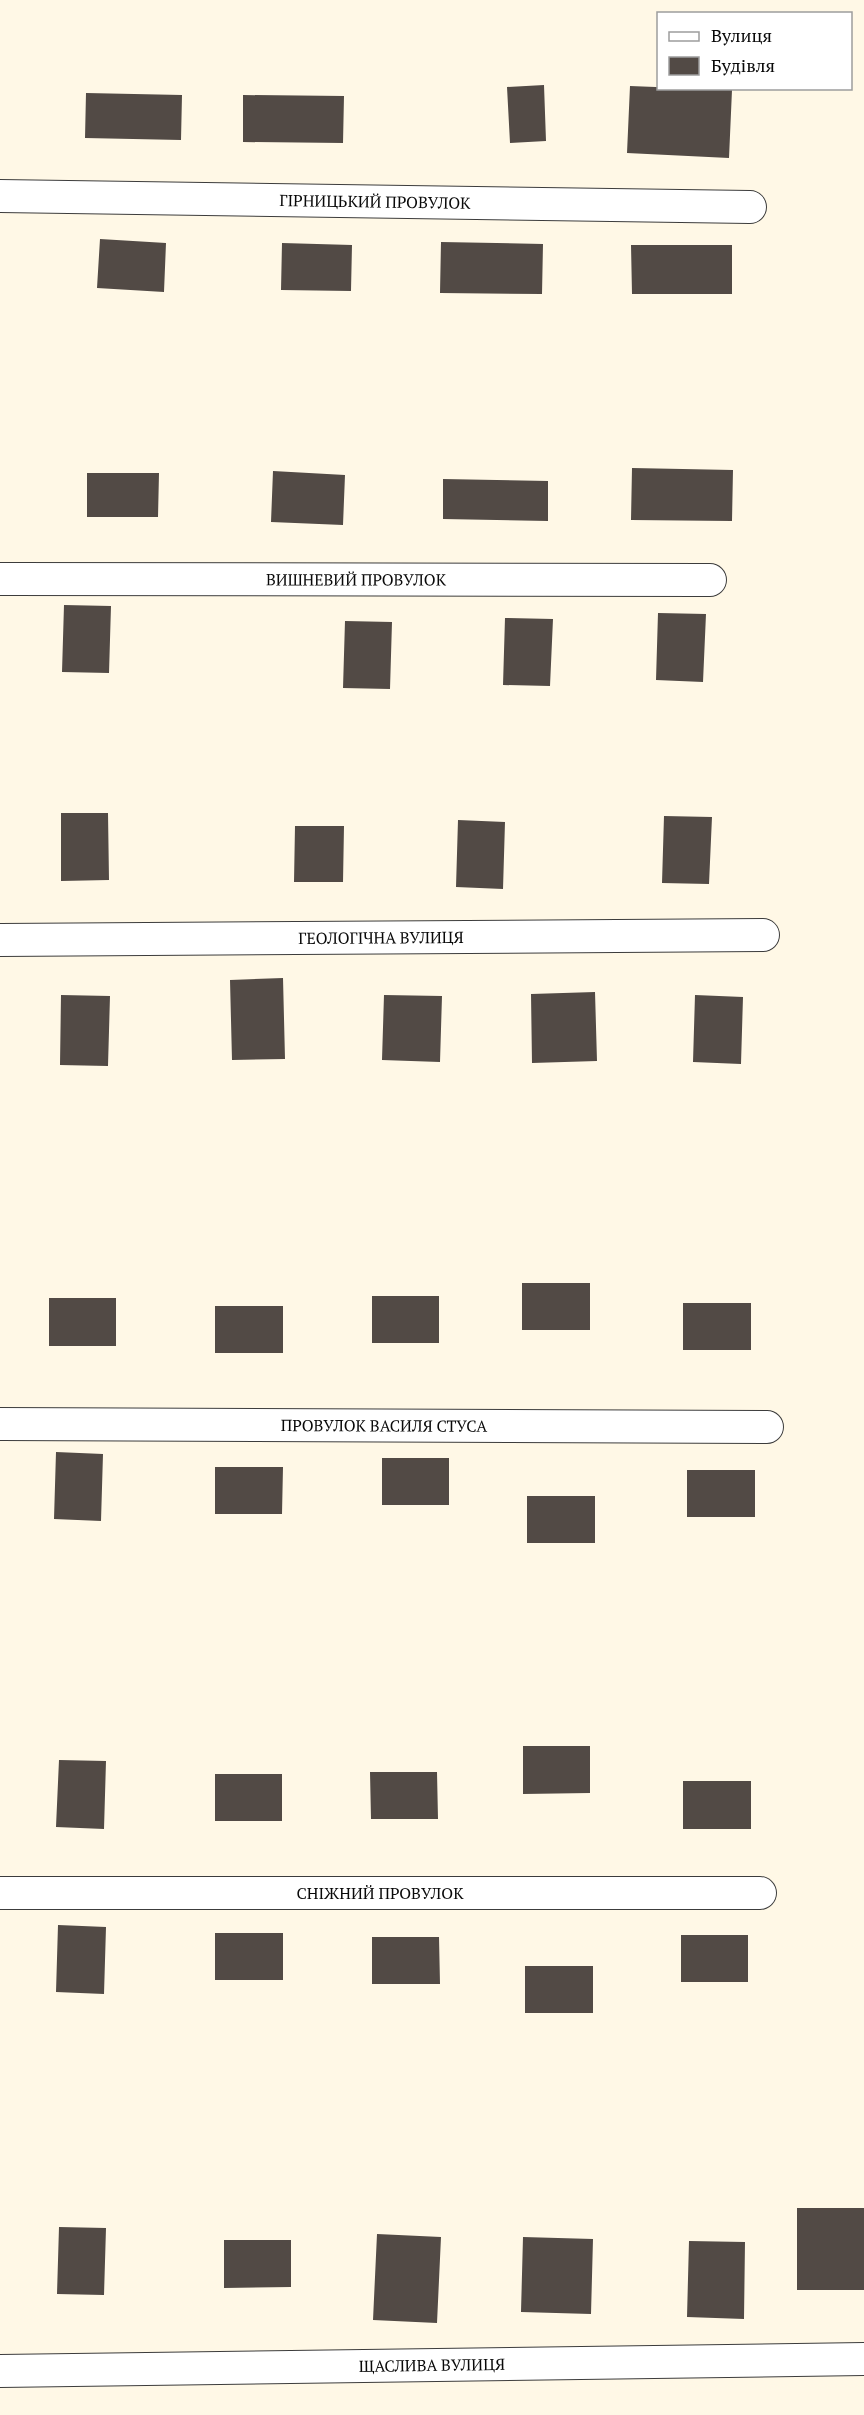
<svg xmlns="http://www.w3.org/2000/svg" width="864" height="2415" viewBox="0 0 864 2415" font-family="'PT Serif',serif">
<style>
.building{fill:#524a45}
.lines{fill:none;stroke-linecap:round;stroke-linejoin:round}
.street-casing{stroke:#3c3c3c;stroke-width:34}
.street{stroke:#fff;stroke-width:32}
.labels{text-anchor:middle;stroke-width:6;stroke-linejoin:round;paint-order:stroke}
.street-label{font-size:16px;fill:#090909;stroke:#fff}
</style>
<rect width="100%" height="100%" fill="#fff8e6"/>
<!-- building -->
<path class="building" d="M544,85L546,141L510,143L507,87Z
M630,86L732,90L729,158L627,153Z
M86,93L182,95L181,140L85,138Z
M243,95L344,96L343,143L243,142Z
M100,239L166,243L164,292L97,288Z
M441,242L543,244L542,294L440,293Z
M282,243L352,245L351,291L281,290Z
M631,245H732V294H632Z
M632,468L733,470L732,521L631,520Z
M273,471L345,475L343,525L271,522Z
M87,473H159L158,517H87Z
M443,479L548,481V521L443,519Z
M64,605L111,606L109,673L62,672Z
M658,613L706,614L703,682L656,680Z
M505,618L553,619L550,686L503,685Z
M345,621L392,622L390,689L343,688Z
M61,813H108L109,880L61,881Z
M664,816L712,817L709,884L662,883Z
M458,820L505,822L503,889L456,887Z
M295,826H344L343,882H294Z
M283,978L285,1059L232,1060L230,980Z
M595,992L597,1061L532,1063L531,994Z
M61,995L110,996L108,1066L60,1065Z
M384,995L442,996L440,1062L382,1060Z
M695,995L743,997L741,1064L693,1062Z
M522,1283H590V1330H522Z
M372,1296H439V1343H372Z
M49,1298H116V1346H49Z
M683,1303H751V1350H683Z
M215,1306H283V1353H215Z
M56,1452L103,1454L101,1521L54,1519Z
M382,1458H449V1505H382Z
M215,1467H283L282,1514H215Z
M687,1470H755V1517H687Z
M527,1496H595V1543H527Z
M523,1746H590V1793L523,1794Z
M59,1760L106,1761L104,1829L56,1827Z
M370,1772H437L438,1819H371Z
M215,1774H282V1821H215Z
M683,1781H751V1829H683Z
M58,1925L106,1927L104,1994L56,1992Z
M215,1933H283V1980H215Z
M681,1935H748V1982H681Z
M372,1937H439L440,1984H372Z
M525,1966H593V2013H525Z
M797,2208H864V2290H797Z
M59,2227L106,2228L104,2295L57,2294Z
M377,2234L441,2237L437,2323L373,2320Z
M523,2237L593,2239L591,2314L521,2312Z
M224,2240H291V2287L224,2288Z
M689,2241L745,2242L744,2319L687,2317Z"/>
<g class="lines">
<!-- street casing -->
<g class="street-casing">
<g id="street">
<path id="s1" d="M0,196L750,207"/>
<path id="s2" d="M0,579L710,580"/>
<path id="s3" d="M0,940L763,935"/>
<path id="s4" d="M0,1424L767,1427"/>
<path id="s5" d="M0,1893H760"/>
<path id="s6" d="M0,2371L864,2359"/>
</g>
</g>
<!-- street -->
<use href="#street" class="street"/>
</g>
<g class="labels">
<!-- street labels -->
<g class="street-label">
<text dy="6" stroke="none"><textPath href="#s1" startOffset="375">ГІРНИЦЬКИЙ ПРОВУЛОК</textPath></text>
<text dy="6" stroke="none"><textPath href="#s2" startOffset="356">ВИШНЕВИЙ ПРОВУЛОК</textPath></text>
<text dy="6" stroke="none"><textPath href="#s3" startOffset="381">ГЕОЛОГІЧНА ВУЛИЦЯ</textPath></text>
<text dy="6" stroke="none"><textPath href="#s4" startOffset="384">ПРОВУЛОК ВАСИЛЯ СТУСА</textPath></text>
<text dy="6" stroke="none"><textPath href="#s5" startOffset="380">СНІЖНИЙ ПРОВУЛОК</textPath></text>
<text dy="6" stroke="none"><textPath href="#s6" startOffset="432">ЩАСЛИВА ВУЛИЦЯ</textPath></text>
</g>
</g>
<!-- legend -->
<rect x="657" y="12" width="195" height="78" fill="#ffffff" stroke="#9d9d9d" stroke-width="1.5"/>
<rect x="669" y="32" width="30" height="9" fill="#ffffff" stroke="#9d9d9d" stroke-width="1.5"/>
<text x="711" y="42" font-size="18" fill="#090909">Вулиця</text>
<rect x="669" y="57" width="30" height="18" fill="#524a45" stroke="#9d9d9d" stroke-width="1.5"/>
<text x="711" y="72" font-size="18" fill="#090909">Будівля</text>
</svg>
